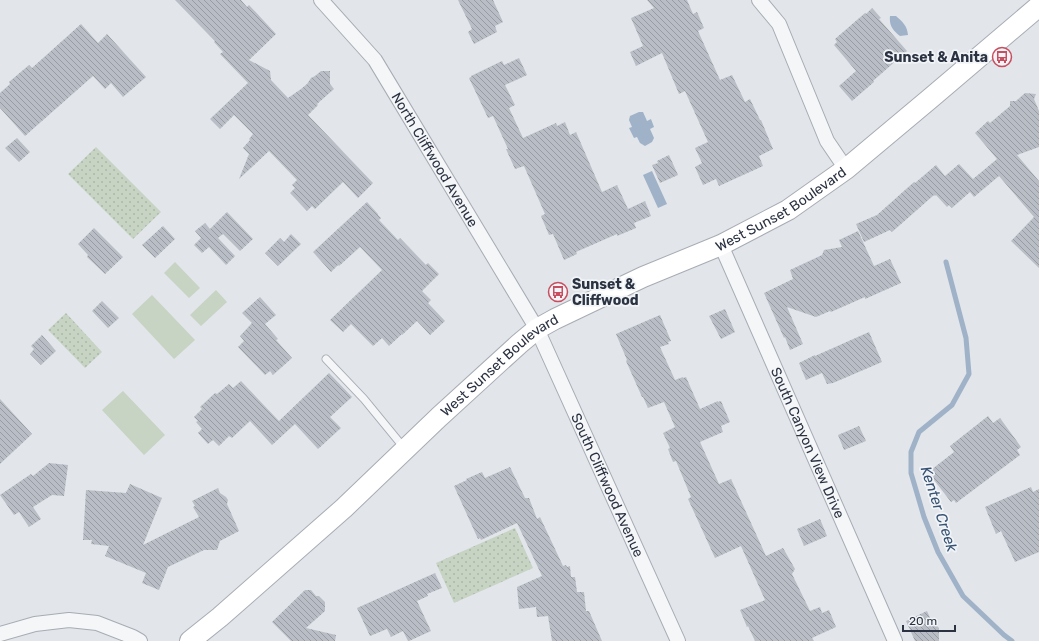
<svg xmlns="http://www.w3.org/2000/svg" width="1039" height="641" viewBox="0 0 1039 641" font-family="Rubik,sans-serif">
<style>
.grass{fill:#c7d3c3}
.park{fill:url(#park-dots)}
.water{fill:#9fb2c8}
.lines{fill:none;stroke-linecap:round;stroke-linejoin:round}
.stream{stroke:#9fb2c8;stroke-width:5}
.building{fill:url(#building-back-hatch)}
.service-casing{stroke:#a7acb4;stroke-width:9}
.minor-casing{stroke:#a7acb4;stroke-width:16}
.secondary-casing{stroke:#a7acb4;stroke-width:22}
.service{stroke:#f4f6f8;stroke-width:7}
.minor{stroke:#f4f6f8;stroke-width:14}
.secondary{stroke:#fff;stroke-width:20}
.labels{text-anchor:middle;stroke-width:3.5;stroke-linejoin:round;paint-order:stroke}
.poi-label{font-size:14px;font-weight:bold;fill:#2b3241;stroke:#f1f4f7;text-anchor:end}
.street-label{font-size:14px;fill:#2b3241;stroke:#f1f4f7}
.water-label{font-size:15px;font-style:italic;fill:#375173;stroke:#f1f4f7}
</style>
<defs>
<pattern id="park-dots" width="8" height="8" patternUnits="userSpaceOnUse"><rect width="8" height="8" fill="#c7d3c3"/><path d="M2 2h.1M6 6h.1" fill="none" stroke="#abb6a9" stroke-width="1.8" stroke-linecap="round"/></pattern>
<pattern id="building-back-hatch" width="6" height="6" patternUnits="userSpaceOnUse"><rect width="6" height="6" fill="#b9bec6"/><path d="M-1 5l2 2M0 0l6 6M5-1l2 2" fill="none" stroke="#979ba2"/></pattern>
</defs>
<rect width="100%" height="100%" fill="#e2e5ea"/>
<!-- grass -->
<path class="grass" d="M175,262L200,288L189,298L164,273Z
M216,290L227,302L201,326L190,315Z
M152,295L195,340L174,359L132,314Z
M123,391L165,435L144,455L102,410Z"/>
<!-- park -->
<path class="park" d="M96,147L161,212L133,239L68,174Z
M66,313L102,352L85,368L48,330Z
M515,528L533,568L454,603L436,563Z"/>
<!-- water -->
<path class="water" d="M890,16H896C903,22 907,26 908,35L900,36C893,30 889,26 890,16Z
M639,112H643L647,121L651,119L654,127L650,129L654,138L652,142L645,146L640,143L637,137L634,138L629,128L632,127L629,120L630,116Z
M652,171L667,204L658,208L643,175Z"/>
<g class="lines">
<!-- stream -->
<path class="stream" d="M946,262L966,338L969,374L952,405L919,432L911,452V473L924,517L938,552L963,596L1004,635L1012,641"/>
</g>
<!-- building -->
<path class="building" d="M175,0H241L247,7L249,5L276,34L249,60L270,71L271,80L288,98L301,89L307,84L311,78L315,76L321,71H330V84L334,89L317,104L318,105L308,115L373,183L358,198L343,182L315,209L312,206L307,211L290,193L295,188L292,185L297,180L269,151L239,179L249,154L243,148L250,140L249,139L253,134L234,115L220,129L210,119L248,83L220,54L223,52L214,42L215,41Z
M458,0H493L503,22L495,26L497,32L474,44L468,32L472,29Z
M647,0H687L693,14L697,12L704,28L698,31L720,80L732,75L745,102L750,99L760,120H761L773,149L759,156L763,166L719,186L716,179L703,185L695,167L702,163L695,148L708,142L685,91L679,94L662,53L636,66L630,52L643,46L631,18L654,8Z
M872,8L881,18L879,19L907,51L873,81L874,82L852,101L839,86L856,71L834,45L837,42L835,39L865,13L866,14Z
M81,24L98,43L107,34L146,77L123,97L111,83L105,89L93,76L25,136L0,108V93L10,84L9,82L29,65L32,68Z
M519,58L527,75L505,85L515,105L509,108L523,138L556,123L557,126L565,122L570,135L576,132L602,192L617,185L628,209L645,201L651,216L634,223L636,228L617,236V234L576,252L577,254L564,260L553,234L549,235L541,216L545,214L524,166L515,169L506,149H508L493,116L488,118L469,78L471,77V76L502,61L504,65Z
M1025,93L1036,94L1034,99L1039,111V147L1017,155L1039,181V268L1011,241L1034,217L999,176L974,197L970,192L952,208L949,205L947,207L936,195L935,196L934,195L892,232L890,230L864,242L856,224L877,215L914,182L915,183L936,165L945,176L959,164L973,179L997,159L975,133L988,121L990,123L1010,106V101H1016Z
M17,138L30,152L19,162L5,148Z
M669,155L678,175L660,183L652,165L658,163L657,161Z
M367,202L378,214V215L381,218L379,220L398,240L400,238L426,265L428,263L439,274L422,291L431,300L428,303L445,321L430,335L417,321L402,335V334L389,346L382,338L373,346L351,324L343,332L330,320L382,270L360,247L339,266L338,265L331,272L313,252Z
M227,212L253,239L240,251L223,234L218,238L235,256L226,265L209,247L202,253L194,245L201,238L195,231L205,223L210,229Z
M163,226L175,239L155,258L142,245Z
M94,228L123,257L105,274L87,257L88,255L78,244Z
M858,231L874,266L890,259L901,283L865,299V297L831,312L830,311L816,317L787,307L803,344L790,350L785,337L784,338L764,293L793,279L790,270L822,255L824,250L842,247L839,240Z
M291,234L301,244L278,266L265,253L280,238L284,242Z
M260,297L276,315L265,324L278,339L276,340L292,358L273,375L270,371L265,375L238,347L244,341L240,336L252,323L242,313Z
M102,301L119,318L108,328L92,311Z
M725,309L735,332L721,339L709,316Z
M660,315L671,341L668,342L669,344L660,347L675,380L683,377V378L686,377L700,409L718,401V402L721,401L730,422L721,426L723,432L700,442L719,484L731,479L766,556L783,548L795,569L792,574L810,611L820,607L822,613L829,610L836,627L812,638L814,641H755L748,626L747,627L740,610L765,600L741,546L715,558L688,499L691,497L676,461L673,462L668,449L670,448L663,433L675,427L664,402L648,408L643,397H642L626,361L627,360L616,334Z
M869,332L882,362L833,383L827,384L822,373L806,380L799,363L815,355V356Z
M42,335L56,351L41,365L30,354L34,349L31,346Z
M329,373L352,397L330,417L341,428L318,449L295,424L272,445L250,421L232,438L229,436L219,446L213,440L208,444L198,433L202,429L196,422L198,421L194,417L202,409L200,407L215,393L217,394L229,384L233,388L241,381L279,421Z
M0,399L32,434L0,464Z
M988,416L993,423L1000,418L1021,447L1017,450L1020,455L956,503L954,500L951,502L931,476L934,474L931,470L954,452L950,446Z
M859,426L866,441L844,450L838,435Z
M49,463L68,465L64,496L52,495L33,507L41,519L29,527L19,512L14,515L0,495L31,474L33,476Z
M510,467L525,498H529L537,519L540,517L563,566L566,565L567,567L570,566L571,577H575L577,592H584L586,611H589L602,641H552L548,616L537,617L536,607L519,609L517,587L542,576L517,523L481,540L480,538L478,539L454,486L467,480L466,479L482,472L485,478Z
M130,484L162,498L143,545L199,517L193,507L195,506L192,501L218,488L220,493L226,497L228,500L227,504L239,531L220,541L217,550H204L168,567L159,590L142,583L146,573L105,556L109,546L91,544L92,540H83L86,490L126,493Z
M1031,487L1033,492L1039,489V552L1015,562L1001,531L996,534L985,507Z
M820,519L827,536L804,546L797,529Z
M435,573L442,588L427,594L428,596L417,601L431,631L409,641H408L403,631L391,637L387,629L370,636L357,608Z
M305,590H311L316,596H319L325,602V611L306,628L336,635L335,641H291L272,622Z
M927,611L932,622L937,626L939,628V641H915L906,621Z"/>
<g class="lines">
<!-- service casing -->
<g class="service-casing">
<path id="service" d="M326,359L364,399L405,449"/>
</g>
<!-- minor casing -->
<g class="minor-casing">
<g id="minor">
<path id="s1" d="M321,0L375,60L537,329L678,641"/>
<path d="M759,0L779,24L827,141L846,169"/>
<path id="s2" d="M721,245L895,641"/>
<path d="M0,634L35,624L69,620L97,623L133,637L140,641"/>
</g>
</g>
<!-- secondary casing -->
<g class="secondary-casing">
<g id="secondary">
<path id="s3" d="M190,641L220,617L344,508L439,417L519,344L537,329L555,319L643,277L721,245L788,210L846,169L932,97L1039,6"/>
</g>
</g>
<!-- service -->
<use href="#service" class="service"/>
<!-- minor -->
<use href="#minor" class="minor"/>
<!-- secondary -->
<use href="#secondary" class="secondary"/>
</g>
<!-- icons -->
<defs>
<g id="bus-ring" transform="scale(1)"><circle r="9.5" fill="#f1f4f7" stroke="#c84d5e" stroke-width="1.5"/><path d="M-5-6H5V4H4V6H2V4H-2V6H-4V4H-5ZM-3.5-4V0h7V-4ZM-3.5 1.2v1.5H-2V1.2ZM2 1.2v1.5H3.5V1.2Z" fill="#c84d5e"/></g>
</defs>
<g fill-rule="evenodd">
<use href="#bus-ring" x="1002" y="57"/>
<use href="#bus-ring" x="558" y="292"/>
</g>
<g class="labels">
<!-- poi labels -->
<g class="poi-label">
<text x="988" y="62">Sunset &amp; Anita</text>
<text x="572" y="289" text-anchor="start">Sunset &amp;<tspan x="572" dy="16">Cliffwood</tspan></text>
</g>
<!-- street labels -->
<g class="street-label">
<text dy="5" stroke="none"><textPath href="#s1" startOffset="197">North Cliffwood Avenue</textPath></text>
<text dy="5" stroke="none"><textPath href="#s3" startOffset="739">West Sunset Boulevard</textPath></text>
<text dy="5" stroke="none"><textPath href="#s3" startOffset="415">West Sunset Boulevard</textPath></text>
<text dy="5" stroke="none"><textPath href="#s2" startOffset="216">South Canyon View Drive</textPath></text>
<text dy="5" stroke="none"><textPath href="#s1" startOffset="566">South Cliffwood Avenue</textPath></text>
</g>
<!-- water labels -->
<g class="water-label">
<text transform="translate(939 509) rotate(72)" y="5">Kenter Creek</text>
</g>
</g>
<!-- scale -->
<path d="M903 625v6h52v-6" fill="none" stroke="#2b3241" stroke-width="2"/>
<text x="909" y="625" font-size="12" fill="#2b3241" stroke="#f1f4f7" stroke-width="3" paint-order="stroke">20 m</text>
</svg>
